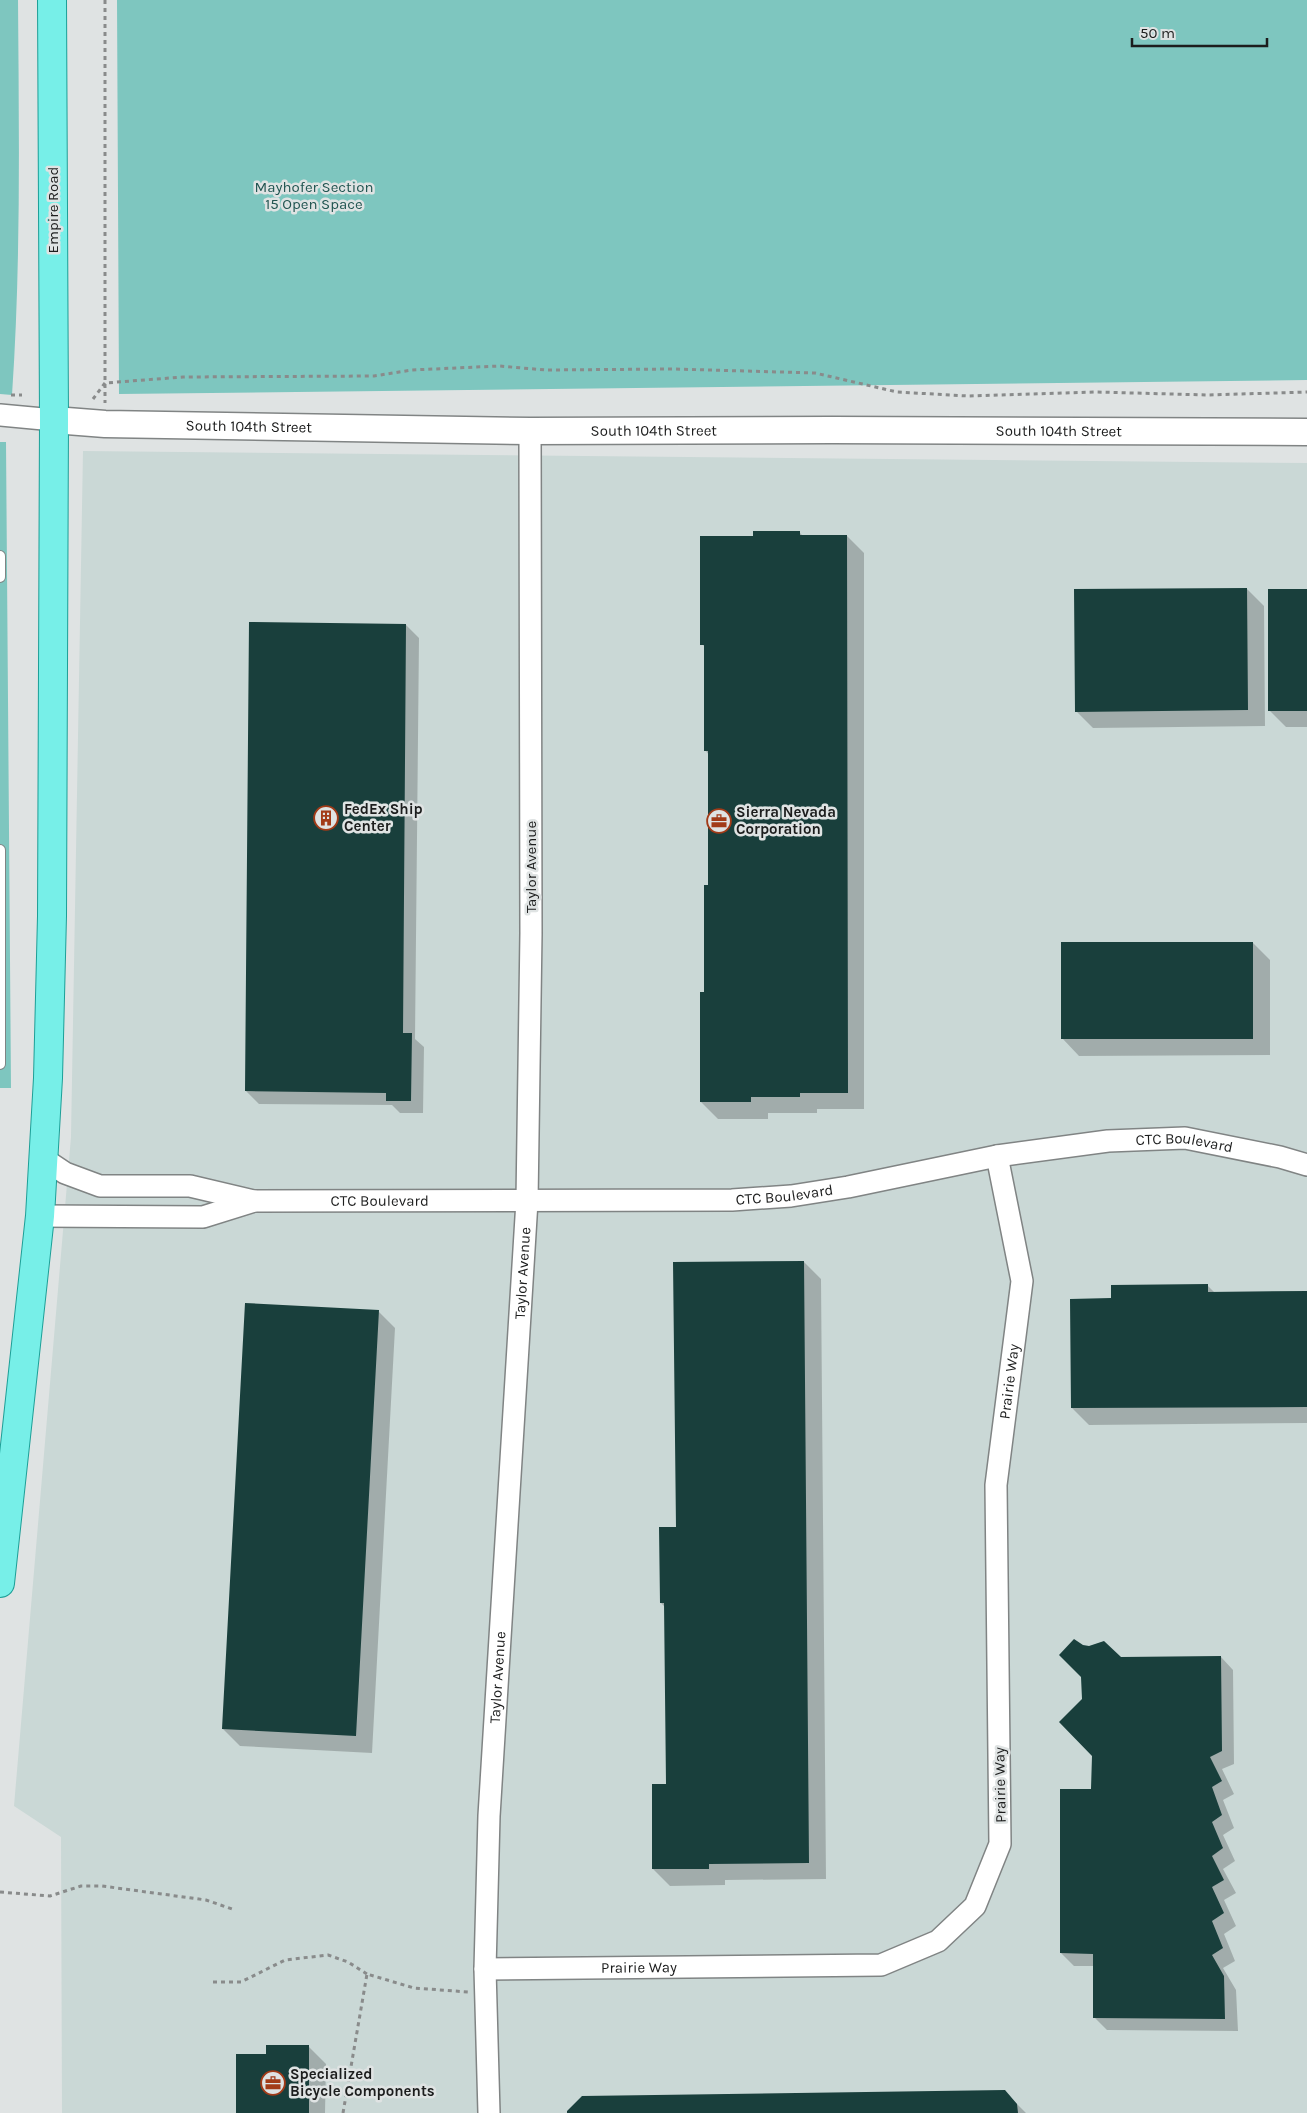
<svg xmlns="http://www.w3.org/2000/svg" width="1307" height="2113" viewBox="0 0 1307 2113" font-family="Karla,sans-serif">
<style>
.built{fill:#cad8d6}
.green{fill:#7ec6bf}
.shadow{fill:#0003}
.building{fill:#193f3c}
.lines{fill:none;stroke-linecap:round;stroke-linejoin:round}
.service-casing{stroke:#808484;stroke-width:12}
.minor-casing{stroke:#808484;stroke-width:24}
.tertiary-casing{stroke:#808484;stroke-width:29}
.primary-casing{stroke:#1d9f97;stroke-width:30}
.path{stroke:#898b8b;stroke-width:3;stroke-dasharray:4 4;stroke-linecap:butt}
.service{stroke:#fff;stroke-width:10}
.minor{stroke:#fff;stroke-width:21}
.tertiary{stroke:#fff;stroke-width:26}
.primary{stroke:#77efe8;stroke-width:28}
.labels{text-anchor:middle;stroke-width:5;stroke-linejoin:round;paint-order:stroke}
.park-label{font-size:15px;fill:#215551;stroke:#dfe3e3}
.street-label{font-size:15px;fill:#1c1d1d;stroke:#dfe3e3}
.poi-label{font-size:15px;font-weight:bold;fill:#1c1d1d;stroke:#dfe3e3;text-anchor:start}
</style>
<rect width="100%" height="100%" fill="#dfe3e3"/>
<!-- built -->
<path class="built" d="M83,451L1307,463V2113H62L61,1837L14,1806L71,1137Z"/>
<!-- green -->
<path class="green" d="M0,0H18C19,132 21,263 12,395L0,394Z
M117,0H1307V380L119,394Z
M0,442H6L11,1088H0Z"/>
<!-- shadow -->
<path class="shadow" d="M800,533L803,536H847L864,553V1109H817V1113H768V1119H718L701,1102L709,887V755L706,751V648L702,644L754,537Z
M1247,589L1264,606L1265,726L1093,728L1076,711Z
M1307,590V727H1286L1269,710Z
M406,625L419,638L415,1039L424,1047L423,1113H400L392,1105L259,1104L246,1091Z
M1253,943L1270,960V1055L1079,1056L1062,1038Z
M804,1262L821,1279L826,1879L725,1880V1885L670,1886L653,1869L667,1785L666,1608L661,1603L677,1528Z
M1207,1285L1215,1293H1307V1423L1089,1425L1072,1408L1112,1300Z
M378,1311L395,1328L372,1753L240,1746L223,1729Z
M1082,1646L1120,1659L1221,1657L1233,1670L1234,1764L1222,1769L1234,1794L1223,1800L1234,1828L1223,1835L1235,1861L1223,1869L1236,1893L1224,1900L1236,1926L1224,1934L1235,1961L1223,1968L1236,1990L1238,2031L1107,2030L1095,2018V1966H1074L1061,1953L1092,1790L1093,1755L1083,1699Z
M308,2046L326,2064L325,2113H237L267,2055Z
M1004,2091L1026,2113H568Z"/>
<!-- building -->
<path class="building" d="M753,531H800V535H847L848,1093H800V1097H751V1102H700V992H704V885H708V751H704V645H700V536H753Z
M1247,588L1248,710L1075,712L1074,589Z
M1268,589H1307V711H1268Z
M249,622L406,624L403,1033H412L411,1101H386V1093L245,1091Z
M1061,942H1253V1039H1061Z
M804,1261L809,1863L709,1864V1869H652V1784H666L664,1603H660L659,1527H676L673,1262Z
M1208,1284V1292L1307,1291V1407L1071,1408L1070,1299L1111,1298V1285Z
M245,1303L379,1310L356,1736L222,1729Z
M1074,1639L1083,1645L1089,1646L1104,1641L1121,1657L1221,1656L1222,1751L1210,1757L1222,1781L1212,1787L1222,1815L1212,1822L1223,1848L1212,1856L1224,1880L1212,1887L1224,1913L1212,1921L1223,1948L1212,1955L1224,1976L1225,2019L1093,2018V1954L1060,1953V1789H1091L1092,1756L1059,1722L1082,1699L1081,1677L1059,1655Z
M266,2045H309V2113H236V2054H266Z
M1005,2090L1017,2104L1018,2113H567V2111L582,2096Z"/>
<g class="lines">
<!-- service casing -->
<g class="service-casing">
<path id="service" d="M0,556V577
M0,850V1064"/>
</g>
<!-- minor casing -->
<g class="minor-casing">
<g id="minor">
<path d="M0,415L54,420"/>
<path id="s1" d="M44,1159L65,1173L100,1186H190L254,1201L732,1200L791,1196L848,1187L997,1156L1108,1141L1185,1138L1280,1157L1307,1165"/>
<path d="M40,1216L203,1217L254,1201"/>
<path id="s2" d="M485,1969L881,1965L938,1941L975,1906L1000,1844L996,1485L1022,1281L997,1156"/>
<path id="s3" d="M489,2113L485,1969L489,1816L527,1201L531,933L530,431"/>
</g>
</g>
<!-- tertiary casing -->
<g class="tertiary-casing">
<g id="tertiary">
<path id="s4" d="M54,420L105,424L530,431L832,430L1307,432"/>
</g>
</g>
<!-- primary casing -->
<g class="primary-casing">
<path id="primary" d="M0,1583L40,1216L48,1078L52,916L54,420L52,0"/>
</g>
<!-- path -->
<path class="path" d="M105,0V403
M11,395H22
M93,399L105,383L183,377L374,376L412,370L499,366L546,370L674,369L815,373L897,392L968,396L1096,392L1208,395L1307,392
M0,1892L50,1896L81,1886H102L206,1900L235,1910
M213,1982H241L285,1960L328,1955L348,1962L367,1974
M343,2113L367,1974L414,1988L468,1992"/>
<!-- service -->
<use href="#service" class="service"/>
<!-- minor -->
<use href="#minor" class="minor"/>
<!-- tertiary -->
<use href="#tertiary" class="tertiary"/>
<!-- primary -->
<use href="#primary" class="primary"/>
</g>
<!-- icons -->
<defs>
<g id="building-ring" transform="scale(1.25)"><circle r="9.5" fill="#dfe3e3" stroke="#a23b18" stroke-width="1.5"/><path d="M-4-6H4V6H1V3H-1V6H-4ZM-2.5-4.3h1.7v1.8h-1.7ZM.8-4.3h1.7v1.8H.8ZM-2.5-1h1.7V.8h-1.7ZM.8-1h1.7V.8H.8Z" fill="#a23b18"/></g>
<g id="office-ring" transform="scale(1.25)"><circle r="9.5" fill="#dfe3e3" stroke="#a23b18" stroke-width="1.5"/><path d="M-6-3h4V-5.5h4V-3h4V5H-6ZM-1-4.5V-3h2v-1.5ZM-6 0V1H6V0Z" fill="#a23b18"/></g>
</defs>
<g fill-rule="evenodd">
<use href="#building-ring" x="326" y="818"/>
<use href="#office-ring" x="719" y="821"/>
<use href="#office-ring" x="273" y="2083"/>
</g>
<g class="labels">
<!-- park labels -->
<g class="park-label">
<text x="314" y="192">Mayhofer Section<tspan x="314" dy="17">15 Open Space</tspan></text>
</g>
<!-- street labels -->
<g class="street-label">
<text transform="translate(53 210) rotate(-90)" y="5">Empire Road</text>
<text dy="5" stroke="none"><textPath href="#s4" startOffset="195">South 104th Street</textPath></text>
<text dy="5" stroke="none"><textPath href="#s4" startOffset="600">South 104th Street</textPath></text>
<text dy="5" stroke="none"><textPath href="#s4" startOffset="1005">South 104th Street</textPath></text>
<text transform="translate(531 867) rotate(-90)" y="5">Taylor Avenue</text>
<text dy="5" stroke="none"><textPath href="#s1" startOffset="1154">CTC Boulevard</textPath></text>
<text dy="5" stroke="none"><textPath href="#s1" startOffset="749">CTC Boulevard</textPath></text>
<text dy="5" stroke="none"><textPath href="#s1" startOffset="344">CTC Boulevard</textPath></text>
<text dy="5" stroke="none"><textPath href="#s3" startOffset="841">Taylor Avenue</textPath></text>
<text dy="5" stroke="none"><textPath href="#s2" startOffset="1039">Prairie Way</textPath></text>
<text dy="5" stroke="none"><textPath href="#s3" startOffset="436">Taylor Avenue</textPath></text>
<text transform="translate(1000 1785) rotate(-91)" y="5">Prairie Way</text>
<text dy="5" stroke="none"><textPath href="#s2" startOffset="154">Prairie Way</textPath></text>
</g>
<!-- poi labels -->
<g class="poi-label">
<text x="344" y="814">FedEx Ship<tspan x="344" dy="17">Center</tspan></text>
<text x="736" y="817">Sierra Nevada<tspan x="736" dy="17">Corporation</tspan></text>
<text x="290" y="2079">Specialized<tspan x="290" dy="17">Bicycle Components</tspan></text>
</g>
</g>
<!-- scale -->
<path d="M1132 38v8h135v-8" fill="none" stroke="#1c1d1d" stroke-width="2.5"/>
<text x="1140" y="38" font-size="15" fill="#1c1d1d" stroke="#dfe3e3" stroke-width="4" paint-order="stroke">50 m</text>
</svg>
